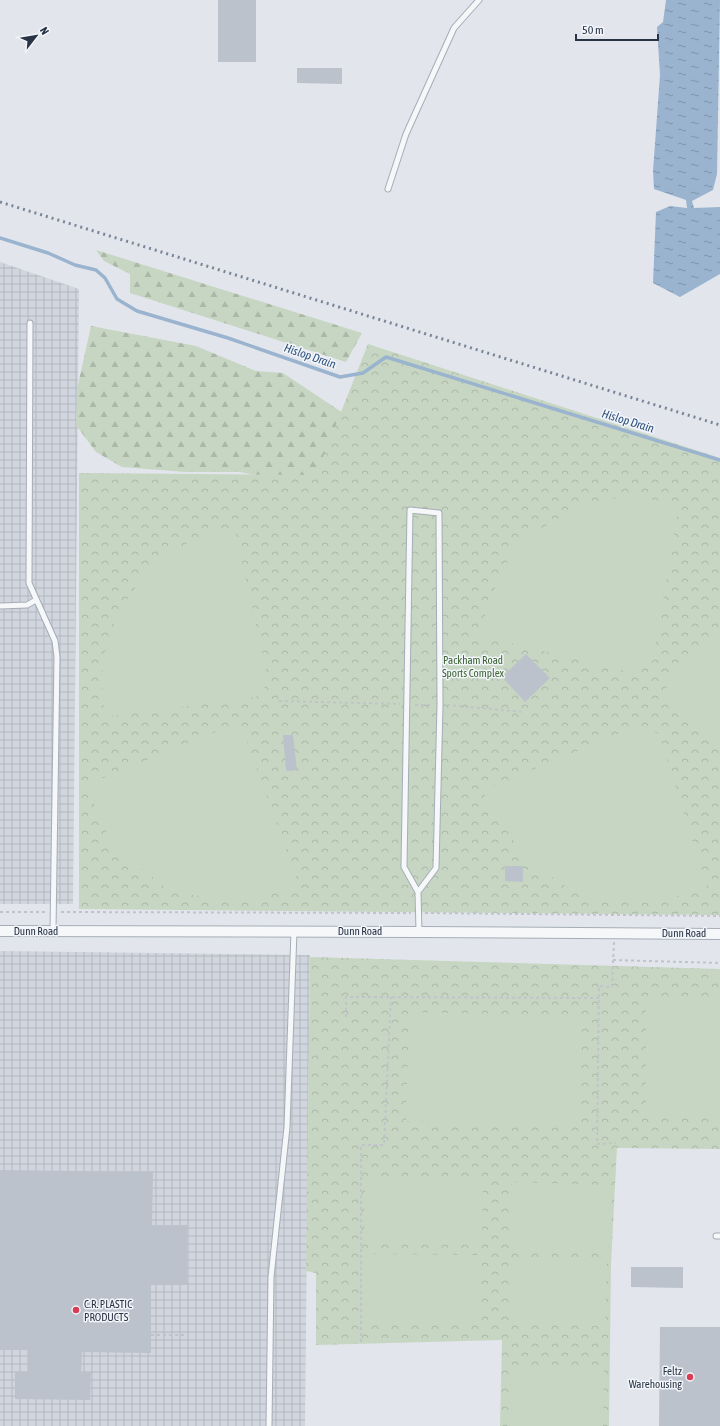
<svg xmlns="http://www.w3.org/2000/svg" width="720" height="1426" viewBox="0 0 720 1426" font-family="'Asap Condensed',sans-serif">
<style>
.industrial{fill:url(#industrial-grid)}
.forest{fill:url(#forest-firs)}
.park{fill:url(#park-crowns)}
.pitch{fill:#c7d6c2}
.water{fill:url(#water-ripples)}
.lines{fill:none;stroke-linecap:round;stroke-linejoin:round}
.stream{stroke:#9ab4cf;stroke-width:3.5}
.building{fill:#bbc2cc}
.service-casing{stroke:#a6adb7;stroke-width:7}
.minor-casing{stroke:#a6adb7;stroke-width:12}
.path{stroke:#c0c4ca;stroke-width:2;stroke-dasharray:3 3;stroke-linecap:butt}
.service{stroke:#f5f7f9;stroke-width:5}
.minor{stroke:#f5f7f9;stroke-width:10}
.rail{stroke:#7a8597;stroke-width:3;stroke-dasharray:2 4;stroke-linecap:butt}
.poi-dot{fill:#db3c55;stroke:#f2f5f9;stroke-width:1.5}
.labels{text-anchor:middle;stroke-width:3;stroke-linejoin:round;paint-order:stroke}
.park-label{font-size:11px;fill:#3d6334;stroke:#f2f5f9}
.street-label{font-size:11px;fill:#283345;stroke:#f2f5f9}
.poi-label{font-size:11px;fill:#283345;stroke:#f2f5f9;text-anchor:start}
.water-label{font-size:12px;font-style:italic;fill:#2e527e;stroke:#f2f5f9}
</style>
<defs>
<pattern id="industrial-grid" width="8" height="8" patternUnits="userSpaceOnUse"><rect width="8" height="8" fill="#d0d5de"/><path d="M0 4h8M4 0v8" fill="none" stroke="#b3b7c0"/></pattern>
<pattern id="forest-firs" width="22" height="20" patternUnits="userSpaceOnUse"><rect width="22" height="20" fill="#c7d6c2"/><path d="M5 1l3.5 6h-7zM16 11l3.5 6h-7z" fill="#abb8a8"/></pattern>
<pattern id="park-crowns" width="20" height="18" patternUnits="userSpaceOnUse"><rect width="20" height="18" fill="#c7d6c2"/><path d="M2 6a3 3 0 1 1 6 0M12 15a3 3 0 1 1 6 0" fill="none" stroke="#abb8a8"/></pattern>
<pattern id="water-ripples" width="26" height="14" patternUnits="userSpaceOnUse"><rect width="26" height="14" fill="#9ab4cf"/><path d="M2 4q2-2 4 0t4 0M15 11q2-2 4 0t4 0" fill="none" stroke="#7e93aa"/></pattern>
</defs>
<rect width="100%" height="100%" fill="#e2e6ec"/>
<!-- industrial -->
<path class="industrial" d="M0,262L79,289L73,904H0Z
M0,951L310,955L305,1426H0Z"/>
<!-- forest -->
<path class="forest" d="M96,250L362,333L346,362L130,293V274L104,261Z
M91,326L196,346L256,371L283,373L346,415L318,488L240,472H185L122,467L96,452L76,425L77,389Z"/>
<!-- park -->
<path class="park" d="M368,344L720,458V915L79,909V473L316,475Z
M310,957L720,969V1149L617,1148L611,1265L609,1426H500L502,1340L316,1345V1273L306,1271Z"/>
<!-- pitch -->
<path class="pitch" d="M629,496L679,504L653,661L629,672L481,636L487,604L518,541L588,503Z
M234,527L269,682L256,697L105,717C103,699 101,682 103,665C110,614 141,569 186,544C201,535 218,531 234,527Z
M720,625V748L669,708L666,683Z
M240,722L300,887L239,902L172,892L113,847L86,785Z
M640,725L659,734L707,887L654,903L580,896L525,859L482,791Z
M646,998L720,999V1118H646Z
M409,1012L582,1016L580,1125L406,1121Z
M365,1178L483,1179L482,1245L364,1244Z
M512,1182L609,1185L608,1250L511,1248Z
M362,1254L480,1255L479,1322L361,1320Z
M512,1259L607,1261L605,1326L511,1324Z
M509,1368L604,1370L603,1426H508Z"/>
<!-- water -->
<path class="water" d="M666,0H720L717,174L713,190L692,201L694,208L720,207V274L680,297L653,283L656,212L670,206L687,208L686,200L654,189L653,171L660,75L657,27L663,22Z"/>
<g class="lines">
<!-- stream -->
<path class="stream" d="M0,238L48,253L75,265L96,270L105,278L117,299L137,311L228,338L340,377L363,373L386,357L720,460"/>
</g>
<!-- building -->
<path class="building" d="M218,0H256V62H218Z
M297,68H342V84L297,83Z
M526,654L550,678L525,702L502,677Z
M283,735H293L297,770L286,771Z
M505,866H523V882L505,881Z
M0,1170L153,1172L152,1225H187V1285H151V1353L82,1352L81,1372H91L90,1400L15,1399V1372H28V1350H0Z
M631,1267H683V1288L631,1287Z
M660,1327H720V1426H659Z"/>
<g class="lines">
<!-- service casing -->
<g class="service-casing">
<path id="service" d="M388,189L406,134L454,28L479,0
M30,323L29,583L55,641L57,657L53,931
M0,606L27,605L36,600
M418,892L436,868L440,705L439,513L410,510L404,867L418,892L419,932
M716,1236H720
M269,1426L271,1277L287,1127L294,931"/>
</g>
<!-- minor casing -->
<g class="minor-casing">
<path id="minor" d="M0,931L419,932L720,934"/>
</g>
<!-- path -->
<path class="path" d="M279,701L400,704
M415,705H432
M447,705L523,712
M0,912H47
M61,912L411,913
M425,913L720,916
M614,942L612,987L599,986L597,1144L616,1143
M613,960L720,963
M346,1017V997L599,998
M151,1335H187
M361,1342V1145H384L391,997"/>
<!-- service -->
<use href="#service" class="service"/>
<!-- minor -->
<use href="#minor" class="minor"/>
<!-- rail -->
<path class="rail" d="M0,202L720,425"/>
</g>
<!-- markers -->
<g class="poi-dot">
<circle cx="76" cy="1310" r="4"/>
<circle cx="690" cy="1377" r="4"/>
</g>
<g class="labels">
<!-- park labels -->
<g class="park-label">
<text x="473" y="664">Packham Road<tspan x="473" dy="13">Sports Complex</tspan></text>
</g>
<!-- street labels -->
<g class="street-label">
<text x="36" y="935">Dunn Road</text>
<text x="360" y="935">Dunn Road</text>
<text x="684" y="937">Dunn Road</text>
</g>
<!-- poi labels -->
<g class="poi-label">
<text x="84" y="1308">C.R. PLASTIC<tspan x="84" dy="13">PRODUCTS</tspan></text>
<text x="682" y="1375" text-anchor="end">Feltz<tspan x="682" dy="13">Warehousing</tspan></text>
</g>
<!-- water labels -->
<g class="water-label">
<text transform="translate(310 356) rotate(19)" y="4">Hislop Drain</text>
<text transform="translate(628 421) rotate(17)" y="4">Hislop Drain</text>
</g>
</g>
<!-- north arrow -->
<g transform="translate(36 36) rotate(59)" stroke="#f2f5f9" stroke-width="3" paint-order="stroke">
<path d="M0-3L7 15L0 10L-7 15Z" fill="#283345"/>
<text y="-6" font-size="11" font-weight="bold" text-anchor="middle" fill="#283345">N</text>
</g>
<!-- scale -->
<path d="M576 34v6h82v-6" fill="none" stroke="#283345" stroke-width="2"/>
<text x="582" y="34" font-size="12" fill="#283345" stroke="#f2f5f9" stroke-width="3" paint-order="stroke">50 m</text>
</svg>
